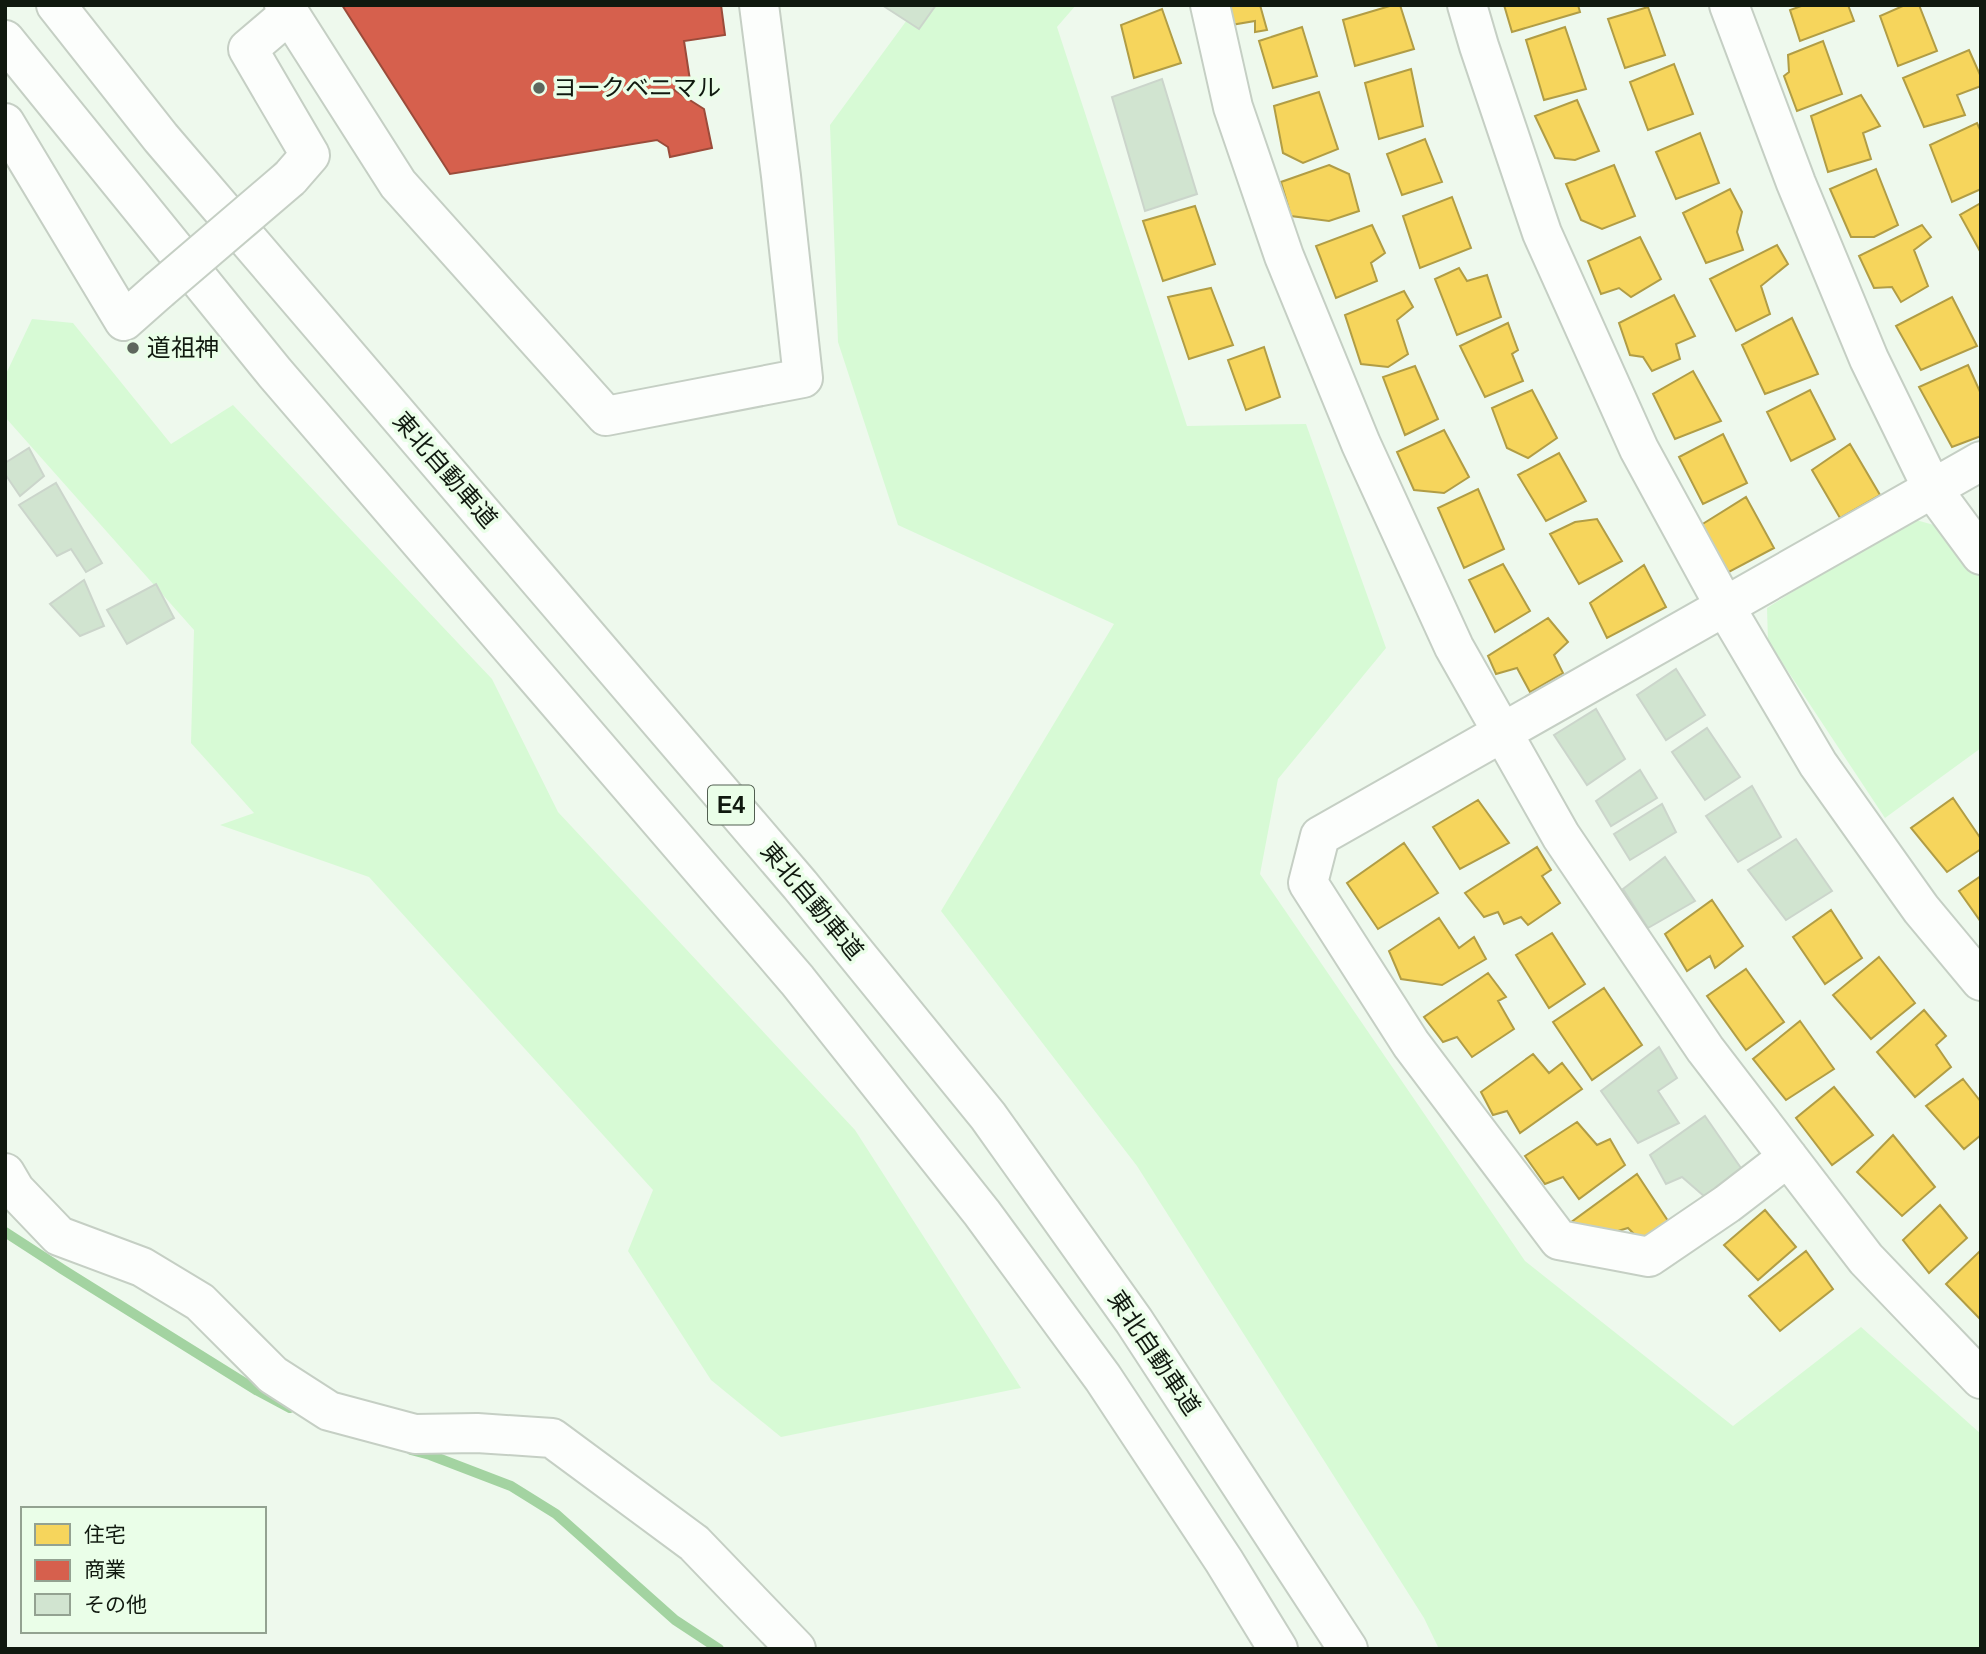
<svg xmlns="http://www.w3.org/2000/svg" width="1986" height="1654" viewBox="0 0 1986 1654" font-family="Arial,'Noto Sans JP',sans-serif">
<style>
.green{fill:#d7fad5}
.homes{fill:#f6d55c;stroke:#b19d45;stroke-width:2}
.shops{fill:#d6604d;stroke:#9b4b3a;stroke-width:2}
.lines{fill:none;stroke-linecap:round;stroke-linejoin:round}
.stream{stroke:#a3d3a1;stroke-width:10}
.building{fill:#d1e4d0;stroke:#cbd5cb;stroke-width:2}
.street-casing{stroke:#c5cfc4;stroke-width:42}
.highway-casing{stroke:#c5cfc4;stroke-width:42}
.street{stroke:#fcfefc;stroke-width:38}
.highway{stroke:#fcfefc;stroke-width:38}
.street-bridge-casing{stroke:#c5cfc4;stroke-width:42;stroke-linecap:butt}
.street-bridge{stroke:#fcfefc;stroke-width:38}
.poi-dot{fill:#5e675d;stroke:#eafee8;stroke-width:2.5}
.labels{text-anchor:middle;stroke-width:7;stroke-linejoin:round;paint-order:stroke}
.shield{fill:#eafee8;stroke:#515e50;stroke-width:2}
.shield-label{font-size:23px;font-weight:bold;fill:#10190f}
.poi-label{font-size:24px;fill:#10190f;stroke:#eafee8;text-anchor:start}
.street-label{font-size:24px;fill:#10190f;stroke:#eafee8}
</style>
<rect width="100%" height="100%" fill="#eef9ed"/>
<!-- green -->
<path class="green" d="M918,5H1076L1057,27L1187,426L1306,424L1386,648L1278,779L1260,874L1525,1261L1733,1426L1861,1327L1981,1434V1649H1439L1424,1618L1137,1166L941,911L1114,624L898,525L838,342L830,125Z
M32,319L73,323L171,444L233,405L492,679L558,812L855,1130L1021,1388L781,1437L711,1380L628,1251L653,1190L369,877L220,825L254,813L191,743L194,630L5,417V376Z
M1909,518L1948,529L1981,579V748L1885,818L1768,641L1767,608Z"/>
<!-- homes -->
<path class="homes" d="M1219,5H1260L1267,30L1255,32V21L1225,26Z
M1393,5H1400L1414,49L1355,66L1343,20Z
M1504,5H1578L1580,12L1512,32Z
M1804,5H1848L1854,21L1800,41L1790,10Z
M1905,5H1919L1937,51L1898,66L1880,16Z
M1648,7L1665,55L1625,68L1608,19Z
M1162,9L1181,63L1134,78L1121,25Z
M1302,27L1317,76L1273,88L1259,41Z
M1565,27L1586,89L1544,100L1526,40Z
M1823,41L1842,94L1797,111L1784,76L1789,72L1788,55Z
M1969,50L1981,77V86L1957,95L1965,115L1924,127L1903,78Z
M1674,64L1693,114L1648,130L1630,82Z
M1411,69L1423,126L1379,139L1365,83Z
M1319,92L1338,149L1303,163L1283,153L1274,106Z
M1861,95L1880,126L1863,133L1871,159L1828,172L1811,116Z
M1577,100L1599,151L1575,160L1555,158L1535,116Z
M1977,123L1981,132V189L1952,202L1930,145Z
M1700,133L1719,183L1676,199L1656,152Z
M1425,139L1442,182L1402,195L1387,154Z
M1329,165L1349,174L1359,211L1329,221L1291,216L1281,182Z
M1614,165L1635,216L1602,229L1581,220L1566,184Z
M1876,169L1898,225L1874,237H1851L1830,189Z
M1730,189L1742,212L1737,232L1743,250L1706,263L1683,213Z
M1452,197L1471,248L1420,268L1403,216Z
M1981,203V253L1960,215Z
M1195,206L1215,264L1163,281L1143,221Z
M1372,225L1385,253L1371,263L1377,281L1336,298L1316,246Z
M1922,225L1931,237L1914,250L1928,286L1901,302L1892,287L1874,288L1859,256Z
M1640,237L1661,279L1631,297L1619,288L1601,294L1588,261Z
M1777,245L1788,264L1761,286L1770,314L1736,331L1710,279Z
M1459,268L1467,281L1487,275L1501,317L1457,335L1435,279Z
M1211,288L1233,345L1189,359L1168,297Z
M1404,291L1413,307L1397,320L1408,354L1388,367L1361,364L1345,315Z
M1674,295L1695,336L1676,344L1680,359L1652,371L1643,357L1630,355L1619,323Z
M1952,297L1977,346L1921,370L1896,326Z
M1792,318L1818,374L1765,394L1742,345Z
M1508,323L1518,350L1512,354L1523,381L1485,397L1460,346Z
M1264,347L1280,397L1246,410L1228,360Z
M1968,365L1981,394V436L1952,447L1919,387Z
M1415,366L1438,419L1405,435L1383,377Z
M1693,371L1721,421L1675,439L1653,394Z
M1532,390L1557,438L1528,458L1507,448L1492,408Z
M1810,390L1835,439L1791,461L1767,412Z
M1444,430L1469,477L1444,493L1414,490L1397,452Z
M1723,434L1747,483L1703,504L1679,457Z
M1850,444L1880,495L1840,518L1812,470Z
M1559,453L1586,501L1546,521L1518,475Z
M1478,489L1504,549L1464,568L1438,508Z
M1746,497L1774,548L1727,573L1701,525Z
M1597,519L1622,561L1579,584L1550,534L1575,522Z
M1503,564L1530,611L1495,632L1469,580Z
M1644,565L1666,607L1607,638L1590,603Z
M1548,618L1568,642L1554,655L1563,673L1530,692L1517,668L1496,674L1488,656Z
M1953,798L1981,839V849L1947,872L1911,828Z
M1478,800L1509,843L1460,869L1433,827Z
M1404,843L1438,893L1378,929L1347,883Z
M1537,847L1551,870L1542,876L1560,903L1528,925L1521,917L1504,924L1498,912L1484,917L1465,893Z
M1981,876V922L1959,891Z
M1712,900L1743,946L1715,968L1710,956L1687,971L1665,934Z
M1831,910L1862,958L1825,984L1793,937Z
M1439,918L1459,948L1474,937L1486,959L1442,985L1401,979L1389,951Z
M1552,933L1585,984L1549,1008L1516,955Z
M1879,957L1915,1003L1871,1039L1833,995Z
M1746,969L1784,1022L1746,1050L1707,996Z
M1488,973L1506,997L1498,1001L1514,1029L1472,1057L1457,1037L1443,1042L1424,1017Z
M1604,988L1642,1045L1592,1080L1553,1022Z
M1924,1010L1946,1036L1936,1045L1951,1067L1915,1097L1877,1052Z
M1800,1021L1834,1069L1786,1100L1753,1059Z
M1533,1054L1549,1073L1562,1063L1582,1089L1520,1133L1507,1111L1493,1115L1481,1092Z
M1963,1079L1981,1102V1135L1964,1149L1926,1106Z
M1834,1087L1873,1135L1832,1165L1796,1118Z
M1577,1122L1597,1145L1610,1139L1625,1165L1579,1199L1563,1177L1545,1184L1525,1156Z
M1893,1135L1935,1187L1902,1216L1857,1172Z
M1637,1174L1670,1224L1640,1240L1628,1228L1595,1238L1570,1223Z
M1940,1205L1967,1238L1929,1273L1903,1240Z
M1765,1210L1796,1247L1758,1280L1724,1245Z
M1981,1250V1320L1946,1284Z
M1806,1251L1833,1289L1780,1331L1749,1296Z"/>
<!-- shops -->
<path class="shops" d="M342,5H721L725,35L684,41L691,87L674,90L704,109L712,148L670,157L668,147L657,140L450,174Z"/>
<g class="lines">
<!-- stream -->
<path class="stream" d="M5,1232L62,1269L256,1390L290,1408
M411,1450L430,1455L511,1486L556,1514L675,1620L719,1649"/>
</g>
<!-- building -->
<path class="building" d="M882,5H936L919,29Z
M1162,79L1197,194L1145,211L1112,97Z
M29,448L44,476L20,496L5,474V463Z
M56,483L102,563L86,572L71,549L57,556L19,505Z
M84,580L104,626L80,636L50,604Z
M156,584L174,618L127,644L107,610Z
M1676,669L1705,715L1666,740L1637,695Z
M1596,709L1625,759L1587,785L1554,735Z
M1707,728L1740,777L1705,800L1672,752Z
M1640,770L1657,798L1611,826L1596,801Z
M1752,786L1781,837L1738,862L1706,816Z
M1662,804L1676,832L1630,860L1614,834Z
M1796,839L1832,891L1786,920L1748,870Z
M1665,857L1695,901L1648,928L1623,889Z
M1659,1047L1677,1078L1658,1091L1679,1123L1638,1143L1601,1091Z
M1705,1116L1743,1171L1705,1197L1682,1177L1666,1184L1650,1155Z"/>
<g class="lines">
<!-- street casing -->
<g class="street-casing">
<path id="street" d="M284,5L398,184L606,416L803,378L781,176L759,5
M1210,5L1233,107L1284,256L1361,444L1454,647L1561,836L1705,1049L1866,1259L1981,1379
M1467,5L1479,46L1542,233L1639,449L1724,605L1818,764L1921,909L1981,981
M1729,5L1796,183L1869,359L1933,490L1981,555
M289,14L248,49L310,155L290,178
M5,123L124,321L159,290
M1788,1157L1727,1204L1649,1257L1559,1240L1411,1044L1308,883L1320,836L1981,461
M5,1173L15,1190L59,1236L142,1267L200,1302L273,1375L329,1411L415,1434L477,1433L552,1438L694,1543L796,1649"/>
</g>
<!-- highway casing -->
<g class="highway-casing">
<path id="highway" d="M56,5L161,138L800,885L988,1116L1134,1321L1348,1649
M5,40L275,373L797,980L982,1213L1103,1378L1224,1561L1278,1649"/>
</g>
<!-- street -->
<use href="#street" class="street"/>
<!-- highway -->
<use href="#highway" class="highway"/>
<!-- street-bridge casing -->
<g class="street-bridge-casing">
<path id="street-bridge" d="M159,290L290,178"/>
</g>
<!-- street-bridge -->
<use href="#street-bridge" class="street-bridge"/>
</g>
<!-- markers -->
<g class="poi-dot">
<circle cx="539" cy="88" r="7"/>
<circle cx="133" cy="348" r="7"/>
</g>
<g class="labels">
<!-- shield labels -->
<rect class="shield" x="708" y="785.5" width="46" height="39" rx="5"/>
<g class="shield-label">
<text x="731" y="813">E4</text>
</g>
<!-- poi labels -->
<g class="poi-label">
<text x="553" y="96">ヨークベニマル</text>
<text x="147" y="356">道祖神</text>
</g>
<!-- street labels -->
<g class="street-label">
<text transform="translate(445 470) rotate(49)" y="8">東北自動車道</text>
<text transform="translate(812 901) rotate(50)" y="8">東北自動車道</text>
<text transform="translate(1154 1353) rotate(56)" y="8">東北自動車道</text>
</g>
</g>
<!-- border -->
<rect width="1986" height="1654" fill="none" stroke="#10190f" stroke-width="14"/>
<!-- legend -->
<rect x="21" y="1507" width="245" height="126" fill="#eafee8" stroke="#93a291" stroke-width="2"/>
<rect x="35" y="1524" width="35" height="21" fill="#f6d55c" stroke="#93a291" stroke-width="2"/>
<text x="84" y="1542" font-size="21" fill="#10190f">住宅</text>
<rect x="35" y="1560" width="35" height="21" fill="#d6604d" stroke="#93a291" stroke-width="2"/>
<text x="84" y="1577" font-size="21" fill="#10190f">商業</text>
<rect x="35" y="1594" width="35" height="21" fill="#d1e4d0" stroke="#93a291" stroke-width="2"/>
<text x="84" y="1612" font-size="21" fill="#10190f">その他</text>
</svg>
